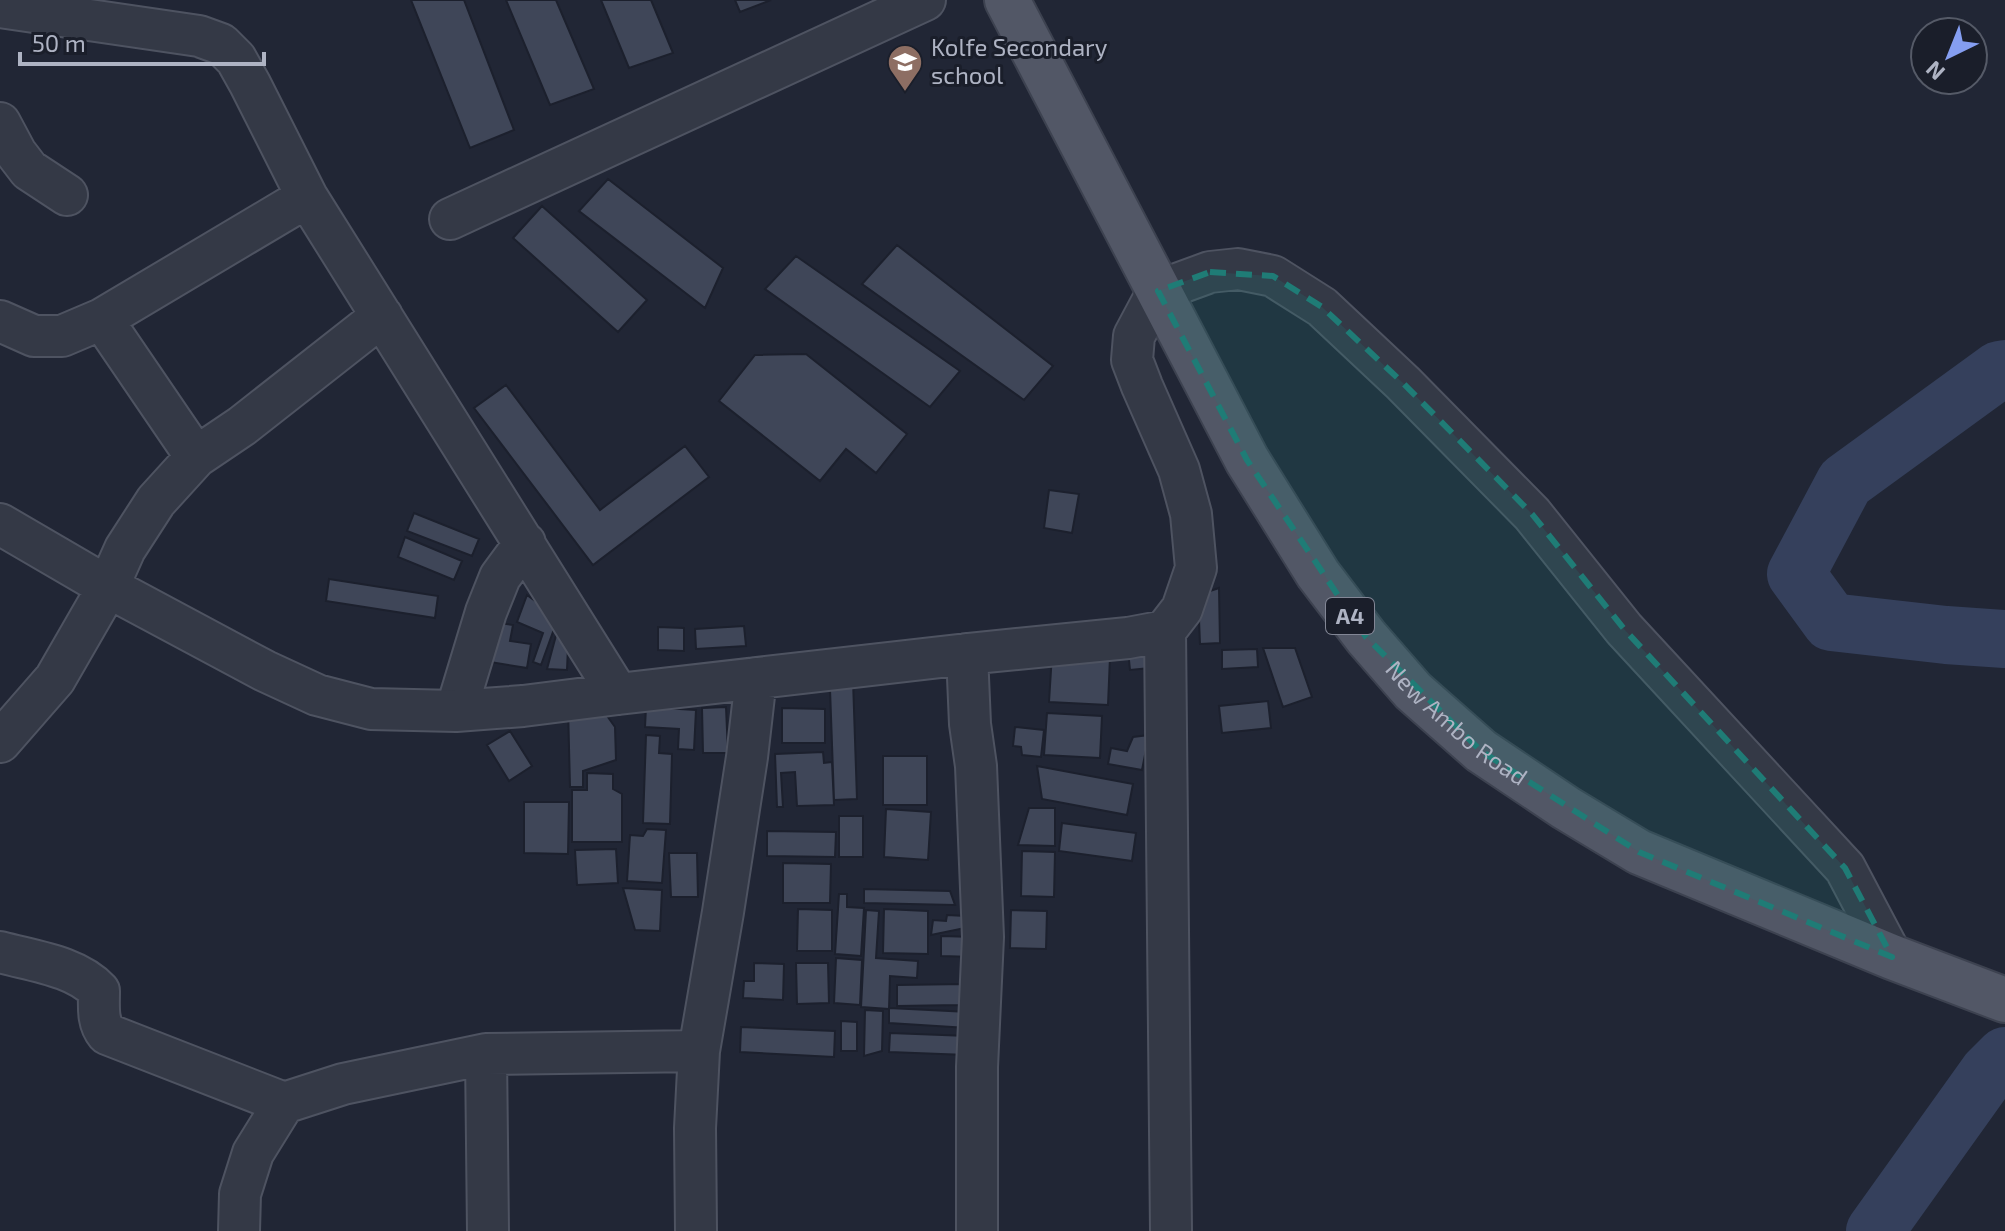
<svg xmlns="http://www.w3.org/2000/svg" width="2005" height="1231" viewBox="0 0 2005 1231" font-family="'Exo 2',sans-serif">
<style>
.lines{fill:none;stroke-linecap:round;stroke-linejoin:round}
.river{stroke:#35405c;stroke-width:58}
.building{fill:#3f4658;stroke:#1c202d;stroke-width:2}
.minor-casing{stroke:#4e5361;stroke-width:44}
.major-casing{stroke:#3d4250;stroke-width:48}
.minor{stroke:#343946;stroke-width:40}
.major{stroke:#525766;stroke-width:44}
.marked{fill:#1f7c76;fill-opacity:0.2;stroke:#1f7c76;stroke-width:6;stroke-dasharray:16 10;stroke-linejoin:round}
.labels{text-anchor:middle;stroke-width:6;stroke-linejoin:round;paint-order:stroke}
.shield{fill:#1a1e2a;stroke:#828695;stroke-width:2}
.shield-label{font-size:22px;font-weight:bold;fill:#aeb3c3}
.poi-label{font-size:24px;fill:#aeb3c3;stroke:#1a1e2a;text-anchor:start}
.street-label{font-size:24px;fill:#aeb3c3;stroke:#1a1e2a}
</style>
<rect width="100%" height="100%" fill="#212635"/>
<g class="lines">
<!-- river -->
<path class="river" d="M2005,369L1999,370L1845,482L1796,574L1831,622L1946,635L2005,639
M1875,1231L1988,1073L2005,1056"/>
</g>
<!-- building -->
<path class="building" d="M411,0H464L514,130L470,148Z
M506,0H556L594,89L550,105Z
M601,0H651L673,53L629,68Z
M735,0H771L740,12Z
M608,179L723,268L705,308L579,211Z
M542,206L647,300L618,332L513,238Z
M897,245L1053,366L1024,400L862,284Z
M796,256L960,371L930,407L765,289Z
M806,354L907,434L876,473L846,449L820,481L719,401L755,355Z
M506,385L600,510L685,446L709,477L593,565L474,408Z
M1049,490L1079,494L1072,533L1044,528Z
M414,513L479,539L472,556L407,531Z
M405,537L462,561L454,580L398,557Z
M329,579L438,596L435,618L326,601Z
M1219,588L1220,643L1200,644L1198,595Z
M527,595L558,618L541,665L533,662L543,633L517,622Z
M484,621L513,625L510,641L531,644L527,668L478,660Z
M569,623L567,670L547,669L558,628Z
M744,626L746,646L696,649L695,629Z
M658,627L684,628V651L658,650Z
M1148,648L1150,668L1130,670L1128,650Z
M1263,648H1295L1312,697L1283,707Z
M1257,649L1258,667L1222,669V650Z
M1052,654L1110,657L1108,705L1049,702Z
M853,680L857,799L834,800L830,689Z
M1268,701L1271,728L1222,733L1219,706Z
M600,706L615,727L616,760L583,771V787H570L568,707Z
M646,707L696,710L694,750L678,749L679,729L645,727Z
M726,707L728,753H703L702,708Z
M782,708L825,709V743H782Z
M1047,713L1102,716L1100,758L1044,755Z
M1015,727L1044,730L1041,757L1022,755L1021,747L1013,746Z
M510,731L532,766L509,781L487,745Z
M646,735L660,736L659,753L672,754L670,824L643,823Z
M1149,735L1142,770L1108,764L1111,748L1127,751L1133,737Z
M823,752L824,763L832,762L834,805L797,806L795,772L781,773L783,807H777L775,754Z
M883,756H927V805H883Z
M1037,766L1133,784L1127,815L1042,799Z
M587,773L613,774V789L622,794V842H572V790H587Z
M524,802H569L568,854L524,853Z
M1029,808H1055V846L1018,845Z
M886,809L931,812L928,860L884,857Z
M839,816H863V857H839Z
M1062,823L1136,833L1132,861L1059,851Z
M647,829L666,830L662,883L627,881L630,835L643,836Z
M767,831L836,832L835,857L767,856Z
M616,849L618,883L577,885L575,850Z
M1022,851L1055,852L1054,897L1021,896Z
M669,853H697L698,897H671Z
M783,863L831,864L830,903H783Z
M623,888L662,890L660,931L635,930Z
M864,889L950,891L955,905L864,903Z
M839,894H847V907L864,908L861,956L835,954Z
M798,909L832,910V951H797Z
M884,909L928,911V954L883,953Z
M866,910L879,911L876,958L918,961L917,978L890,976L889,1009L861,1007Z
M1011,910L1047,911L1046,949L1010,948Z
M947,915L966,916L965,928L931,935L933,920L946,921Z
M941,936L975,937L974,957L941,956Z
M836,958L862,960L860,1005L834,1003Z
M754,963L784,964L783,1000L743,998L744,981H754Z
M796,963H828L829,1003L797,1004Z
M965,984L960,1005L897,1006V985Z
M889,1008L969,1012L968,1028L889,1023Z
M865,1010L883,1011L882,1051L864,1056Z
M841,1021L857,1022V1051H841Z
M741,1027L835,1031L834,1057L740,1052Z
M890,1033L968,1036L967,1055L889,1052Z"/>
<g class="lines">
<!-- minor casing -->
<g class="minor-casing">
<path id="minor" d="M0,7L199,36L221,44L236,59L250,84L307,197L618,694
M0,123L16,153L29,170L67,195
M450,219L925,0
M0,321L34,336H62L102,319
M196,457L102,319L307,197
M0,524L108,587L265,671L317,695L371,709L456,711L523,706L618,694L967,654L1128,638L1165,631
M967,654L970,724L976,766L983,937L977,1067V1231
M456,711L486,612L500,577L525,543
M0,742L55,679L108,587L125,549L156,501L196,457L242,426L382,316
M0,952C33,961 76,966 99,991C99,1007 97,1022 107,1034L284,1103
M486,1054L488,1231
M239,1231L240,1194L253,1153L284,1103L343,1084L486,1054L699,1051
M696,1231L695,1128L699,1051L723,912L747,757L756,678
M1171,1231L1165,631L1182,609L1196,568L1191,514L1179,470L1142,386L1132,360L1134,336L1158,291L1210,272L1238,269L1273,276L1322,307L1403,383L1532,514L1624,629L1845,868L1892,957"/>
</g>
<!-- major casing -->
<g class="major-casing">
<g id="major">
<path id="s1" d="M1007,0L1247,460L1318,574L1366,637L1413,691L1481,751L1566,808L1639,852L1892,957L2005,1000"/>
</g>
</g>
<!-- minor -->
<use href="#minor" class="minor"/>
<!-- major -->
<use href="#major" class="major"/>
</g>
<!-- marked area -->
<path class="marked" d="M1210,272L1273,276L1322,307L1403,383L1532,514L1624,629L1845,868L1892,957L1639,852L1481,751L1366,637L1247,460L1158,291Z"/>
<!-- icons -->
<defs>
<g id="school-pin" transform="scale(1.8)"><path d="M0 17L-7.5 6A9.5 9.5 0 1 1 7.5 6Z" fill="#8d6e63" stroke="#1a1e2a"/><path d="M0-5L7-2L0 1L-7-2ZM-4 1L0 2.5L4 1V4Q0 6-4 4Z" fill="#fff"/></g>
</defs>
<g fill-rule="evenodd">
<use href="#school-pin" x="905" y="62"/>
</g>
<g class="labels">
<!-- shield labels -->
<rect class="shield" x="1326" y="598" width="48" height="36" rx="6"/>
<g class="shield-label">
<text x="1350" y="624">A4</text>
</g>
<!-- poi labels -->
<g class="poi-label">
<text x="931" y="56">Kolfe Secondary<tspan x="931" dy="28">school</tspan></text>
</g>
<!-- street labels -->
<g class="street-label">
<text dy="8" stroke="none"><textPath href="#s1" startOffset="858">New Ambo Road</textPath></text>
</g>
</g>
<!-- north arrow -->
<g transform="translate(1949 56) rotate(223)"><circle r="38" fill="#1a1e2a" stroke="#555a67" stroke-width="2"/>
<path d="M0-6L14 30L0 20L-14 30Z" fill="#859ef1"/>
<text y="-12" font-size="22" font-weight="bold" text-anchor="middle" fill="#aeb3c3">N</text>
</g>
<!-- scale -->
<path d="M20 52v12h244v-12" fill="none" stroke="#aeb3c3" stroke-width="4"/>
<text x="32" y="52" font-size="24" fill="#aeb3c3" stroke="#1a1e2a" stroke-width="6" paint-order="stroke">50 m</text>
</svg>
